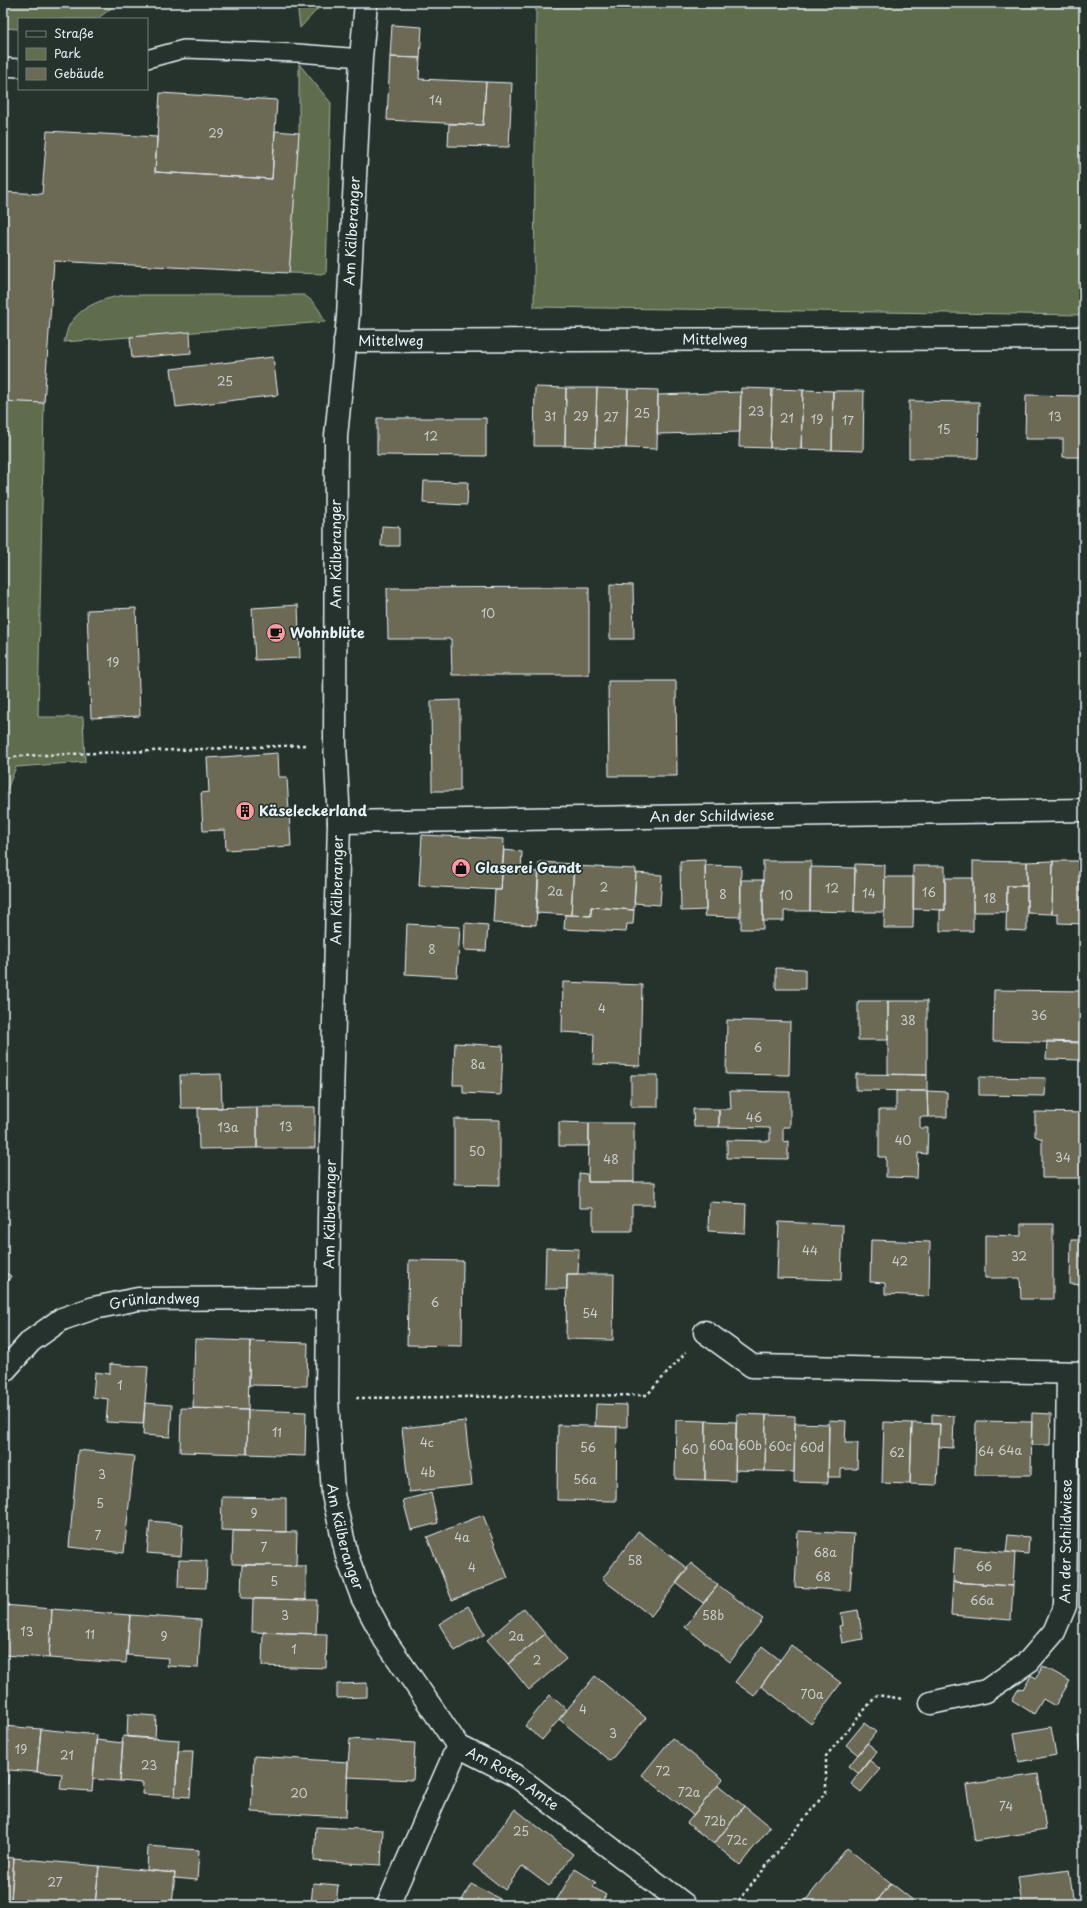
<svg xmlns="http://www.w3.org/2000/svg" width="1087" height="1908" viewBox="0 0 1087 1908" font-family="'Playpen Sans',sans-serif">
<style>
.green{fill:#606d4e;stroke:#a4afa3}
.building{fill:#6c6955;stroke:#e8f1f8}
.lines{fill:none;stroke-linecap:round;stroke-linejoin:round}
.service-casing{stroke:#e8f1f8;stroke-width:20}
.minor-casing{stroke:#e8f1f8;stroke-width:25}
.path{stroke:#e8f1f8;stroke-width:2.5;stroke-dasharray:3 3;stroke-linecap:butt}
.service{stroke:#26332d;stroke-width:17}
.minor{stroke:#26332d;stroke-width:22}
.labels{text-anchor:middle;stroke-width:3.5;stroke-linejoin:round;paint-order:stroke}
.number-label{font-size:12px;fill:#c9cfcf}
.street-label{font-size:14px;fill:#e8f1f8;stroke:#26332d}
.poi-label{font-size:14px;font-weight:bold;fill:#e8f1f8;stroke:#26332d;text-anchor:start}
</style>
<rect width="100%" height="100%" fill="#26332d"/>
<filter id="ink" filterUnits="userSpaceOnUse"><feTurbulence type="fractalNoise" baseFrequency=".025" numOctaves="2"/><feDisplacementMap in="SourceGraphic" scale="8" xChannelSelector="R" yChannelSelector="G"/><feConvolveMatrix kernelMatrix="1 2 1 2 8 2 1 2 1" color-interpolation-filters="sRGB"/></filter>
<g filter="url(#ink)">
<!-- green -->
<path class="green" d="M3,3H118L97,19H19V29L3,28Z
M297,3H323L300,28Z
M536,3H1084V315L534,307Z
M299,64L331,103L326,274L289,273L299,133Z
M125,295H304C315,302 320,310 325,322L64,342C66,336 67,328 70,324C82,305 105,298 125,295Z
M3,401L44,403L38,717H83L85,762L16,767L3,799Z"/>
<!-- building -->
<path class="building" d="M392,25L422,27L420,58L390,57Z
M390,57L420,58L419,79L486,82L483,125L387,120Z
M486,82L512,83L509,147L448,146L449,124L483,125Z
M160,93L277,100L272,179L155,172Z
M47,131L157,137L155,172L272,179L275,131L299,133L289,273L54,261L44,403L3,401V192L42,194Z
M190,332L191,353L132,358L130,337Z
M273,357L278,395L176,407L171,369Z
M535,387L566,388L565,446H534Z
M566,388H597L595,447L565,446Z
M597,388L628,389L626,448L595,447Z
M741,388L772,389L770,448L739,447Z
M628,389L658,390L657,449L626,448Z
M772,389L803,390L801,449L770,448Z
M803,390L833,391L832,450L801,449Z
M833,391H864L863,451L832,450Z
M741,392L740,432L657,434L658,395Z
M1026,395L1084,396V457H1063V439H1025Z
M909,401L979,402L978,458H909Z
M377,418H486V456L377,455Z
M424,481L468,482L467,505L423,503Z
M382,526L399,527V546H381Z
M610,584L633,585L634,639H610Z
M589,587V675H452L451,639H388L387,588Z
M298,605L300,658L255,660L252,608Z
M136,608L140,716L91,718L87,610Z
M608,681H676L677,776H609Z
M460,700V791H432L431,701Z
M278,753L279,777H287L291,846L226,850L225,830L203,831L201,793L209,792L207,758Z
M422,835L504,839L501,890L419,886Z
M504,850L522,852L521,871L539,872L536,925L493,923L495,890H501Z
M705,860L706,910L681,911L680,861Z
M763,861H811L810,911H784V921H763Z
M973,861L1027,862V886H1007V912H973Z
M1053,861H1084V924L1058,923V913L1052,914Z
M1053,861L1052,914L1027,913V862Z
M539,862L574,864L571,915L536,913Z
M855,864L885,865L884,912H854Z
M705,865L741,866L740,917L704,916L706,910Z
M574,866L636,869L634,910L591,907V916L571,915Z
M913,866H945V910L913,909Z
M810,867L855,868L854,912L810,911Z
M636,873L662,875L660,905L634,903Z
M885,877H914L913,928H884Z
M945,878H973V931H940V910H945Z
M741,880H763V929H741Z
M1007,886H1027V931L1006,930Z
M591,907L634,910L633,924H627L626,932L564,929L565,915L591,916Z
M465,923L488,925L486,951L464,950Z
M407,924L460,927L457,977L405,974Z
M776,968L805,969V989H776Z
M563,982L642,985L640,1066L593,1064L594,1034L562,1032Z
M994,990L1084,991V1043L993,1041Z
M858,1001H888V1040H858Z
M888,1001H927V1075L888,1074Z
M727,1020L790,1022L789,1075L726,1074Z
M1047,1041L1082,1042V1060L1046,1059Z
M455,1043L503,1046L501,1095L463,1093V1085H453Z
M221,1074L222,1108H181L180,1075Z
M856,1074L927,1075V1091L856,1090Z
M631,1075H658V1107H631Z
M979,1077L1046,1078L1045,1096L979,1095Z
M730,1091L790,1092V1127H783V1142L788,1141V1159L727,1158V1140L770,1141V1128L719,1127V1109H731Z
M896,1091H927L928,1117H920V1128H928L927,1154L918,1153L917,1178L886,1177V1157H879V1110H896Z
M927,1091L947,1092V1117H928Z
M257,1107V1148L199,1149L198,1108Z
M257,1107H315V1148H257Z
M693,1109H719V1127H694Z
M1035,1112L1084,1113V1178H1042V1139L1035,1136Z
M454,1119L500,1120V1185L454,1184Z
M559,1122L589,1123V1146H559Z
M589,1123H634V1182H588Z
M579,1173L587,1174L588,1182H655V1205H632V1231H593V1208H579Z
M709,1202L746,1204L745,1233L708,1231Z
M779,1222L843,1225L841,1280L777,1278Z
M1021,1224H1053V1299H1021L1020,1278H985V1235L1021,1236Z
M871,1240L930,1242L929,1296L885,1294V1283L870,1282Z
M1071,1240H1084V1285L1070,1284Z
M546,1248L579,1249L578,1274H567V1289H545Z
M409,1260L463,1261L462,1346L407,1345Z
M3,1271L11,1276L3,1288Z
M567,1274H614L613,1340L566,1339Z
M195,1339L250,1341L248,1410L193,1408Z
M250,1341L308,1343L307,1386L249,1385Z
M110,1364L148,1367L143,1424L106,1422L108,1399L93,1397L95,1372L110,1374Z
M145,1403L172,1405L170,1437L143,1435Z
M596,1404L627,1405V1427L595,1426Z
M181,1408L248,1410L247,1454L180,1452Z
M248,1410L306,1412L305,1456L247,1454Z
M1032,1413L1051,1414L1050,1445H1031Z
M737,1414L766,1415L765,1471L735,1470Z
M932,1414L954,1416L953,1448L939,1447L940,1424H932Z
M766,1415L795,1416L794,1472L765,1471Z
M1082,1419H1084V1446H1082Z
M676,1420L706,1421L705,1480L675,1479Z
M829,1420L846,1421L845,1443H858L857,1469H841V1477H828Z
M465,1421L472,1485L409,1492L402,1428Z
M706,1421L736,1422L735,1481L705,1480Z
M976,1421L1032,1422L1031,1475H975Z
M884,1422L912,1423L910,1484L882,1483Z
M795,1423L829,1424L828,1483L794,1482Z
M912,1423L940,1424L937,1485L910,1484Z
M558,1425L617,1427L616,1501L557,1500Z
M78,1450L134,1456L124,1553L69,1547Z
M431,1493L438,1523L411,1530L403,1500Z
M222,1497L286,1498V1532L221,1530Z
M483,1515L508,1578L452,1600L427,1537Z
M150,1521L183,1524L181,1556L147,1553Z
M233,1531L297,1532L296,1566L232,1564Z
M638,1531L688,1569L651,1616L602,1579Z
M798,1531L854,1534L850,1591L795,1587Z
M1008,1535L1029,1537L1028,1554L1006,1552Z
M955,1548L1015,1553L1013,1586L953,1582Z
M179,1560L207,1561L206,1588L178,1587Z
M691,1563L718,1585L703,1603L676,1583Z
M242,1565L306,1566V1600L241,1598Z
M1080,1568H1084V1590L1079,1589Z
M953,1582L1013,1586L1011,1620L951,1615Z
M718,1585L763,1619L730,1662L685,1627Z
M253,1599L317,1600L316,1634L252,1632Z
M3,1605L52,1609L49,1658L3,1655Z
M468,1606L485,1634L455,1651L439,1624Z
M524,1608L545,1634L508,1664L487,1640Z
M52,1609L130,1615L126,1663L49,1658Z
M858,1610L863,1639L842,1643L839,1626L843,1625L841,1613Z
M130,1615L201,1620L198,1668L167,1666L168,1658L127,1655Z
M263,1632L327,1634L326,1668L262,1666Z
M545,1634L566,1659L529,1690L508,1664Z
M791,1645L841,1683L811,1724L761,1686Z
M762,1646L780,1660L754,1696L735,1682Z
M1043,1666L1070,1681L1055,1706L1043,1699L1034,1714L1012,1700L1019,1688L1023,1689L1031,1675L1036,1678Z
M595,1676L646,1718L610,1761L559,1719Z
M367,1683V1697L337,1698V1684Z
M550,1695L567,1710L542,1740L525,1726Z
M128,1714L156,1716L155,1739L127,1737Z
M864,1723L876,1732L858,1755L846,1745Z
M3,1726L41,1729L37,1772L9,1770L8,1784H3Z
M1051,1727L1056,1755L1019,1762L1014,1733Z
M41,1729L97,1735L92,1791L60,1789L62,1774L37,1772Z
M1084,1735V1779L1078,1736Z
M123,1736L179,1740L175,1796L142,1794L143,1783L120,1781Z
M672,1738L723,1779L693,1815L642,1775Z
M350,1739L415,1743L413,1780L347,1777Z
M96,1740L123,1743L120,1781L93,1779Z
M867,1743L877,1751L859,1774L849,1766Z
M178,1751H193L190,1797L175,1796Z
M254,1756L348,1762L346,1817L251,1812Z
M869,1760L880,1769L861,1792L851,1784Z
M1038,1774L1046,1830L975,1841L966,1785Z
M718,1785L744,1806L714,1844L687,1823Z
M744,1806L770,1827L740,1865L714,1844Z
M515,1809L573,1854L549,1886L522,1866L505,1890L473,1865Z
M316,1827L383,1830L381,1865L314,1861Z
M148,1846L199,1850L197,1880L174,1878L175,1873L147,1870Z
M847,1848L891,1883L874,1905H802Z
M3,1857L14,1858L11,1900L3,1899Z
M14,1858L99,1866L95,1905H47V1903L11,1900Z
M99,1866L175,1873L172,1905H95Z
M575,1869L596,1882L593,1887L606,1895L600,1905H563L556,1901Z
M1069,1870L1074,1905H1022L1018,1877Z
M313,1883L338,1885L336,1905H311Z
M891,1883L919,1905H874Z
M471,1884L500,1899L497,1905H471L462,1900Z"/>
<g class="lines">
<!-- service casing -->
<g class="service-casing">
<path id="service" d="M147,59L184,49L298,53L361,58
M3,67L19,68"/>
</g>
<!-- minor casing -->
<g class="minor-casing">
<g id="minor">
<path id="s1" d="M366,3L361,58L348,317L336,436L335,744L339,822L329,1217L327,1399L333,1495L347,1556L362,1597L385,1640L458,1746L515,1775L685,1905"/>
<path id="s2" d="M345,341L1084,338"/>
<path id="s3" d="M339,822L1084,810"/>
<path d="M705,1332L752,1366L1084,1373"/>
<path id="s4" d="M3,1372L31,1341L62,1319L94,1308L138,1299L329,1298"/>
<path id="s5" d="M931,1703L986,1691L1029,1661L1054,1632L1065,1606L1068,1373"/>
<path d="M388,1905L458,1746"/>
</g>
</g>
<!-- path -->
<path class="path" d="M3,761L18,756L307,745
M356,1398L647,1395L686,1352
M735,1905L826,1792V1756L877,1695L903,1699"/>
<!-- service -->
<use href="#service" class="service"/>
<!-- minor -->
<use href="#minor" class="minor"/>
</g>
</g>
<!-- icons -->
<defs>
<g id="cafe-disc" transform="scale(1)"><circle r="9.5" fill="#ff9aa2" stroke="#26332d"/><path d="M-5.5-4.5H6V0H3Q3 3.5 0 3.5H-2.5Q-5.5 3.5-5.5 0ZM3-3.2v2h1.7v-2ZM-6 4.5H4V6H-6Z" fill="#111"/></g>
<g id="building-disc" transform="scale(1)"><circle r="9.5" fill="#ff9aa2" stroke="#26332d"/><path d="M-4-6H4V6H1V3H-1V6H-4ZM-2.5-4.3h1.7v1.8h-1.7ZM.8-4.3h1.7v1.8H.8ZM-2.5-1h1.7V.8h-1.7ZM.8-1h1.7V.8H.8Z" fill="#111"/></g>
<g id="shop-disc" transform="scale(1)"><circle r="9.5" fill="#ff9aa2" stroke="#26332d"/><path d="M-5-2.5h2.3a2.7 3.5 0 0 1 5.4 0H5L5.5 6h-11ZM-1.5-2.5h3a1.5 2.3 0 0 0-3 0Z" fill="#111"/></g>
</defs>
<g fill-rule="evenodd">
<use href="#cafe-disc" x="276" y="633"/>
<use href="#building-disc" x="245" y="811"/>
<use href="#shop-disc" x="461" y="868"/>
</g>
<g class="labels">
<!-- number labels -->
<g class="number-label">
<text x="436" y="105">14</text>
<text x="216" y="138">29</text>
<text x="225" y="386">25</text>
<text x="756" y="416">23</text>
<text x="642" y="418">25</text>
<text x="550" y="421">31</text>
<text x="581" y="421">29</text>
<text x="1055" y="421">13</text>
<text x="611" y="422">27</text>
<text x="787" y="423">21</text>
<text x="817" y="424">19</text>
<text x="848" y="425">17</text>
<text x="944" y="434">15</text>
<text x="431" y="441">12</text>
<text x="488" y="618">10</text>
<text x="113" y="667">19</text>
<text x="604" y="892">2</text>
<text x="832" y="893">12</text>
<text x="555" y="896">2a</text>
<text x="929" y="897">16</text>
<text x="869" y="898">14</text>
<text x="723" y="899">8</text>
<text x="786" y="900">10</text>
<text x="990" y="903">18</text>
<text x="432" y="954">8</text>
<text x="602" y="1013">4</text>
<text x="1039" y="1020">36</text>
<text x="908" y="1025">38</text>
<text x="758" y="1052">6</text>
<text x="478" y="1069">8a</text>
<text x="754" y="1122">46</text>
<text x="286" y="1131">13</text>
<text x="228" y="1132">13a</text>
<text x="903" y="1145">40</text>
<text x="477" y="1156">50</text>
<text x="1063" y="1162">34</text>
<text x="611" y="1164">48</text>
<text x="810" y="1255">44</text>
<text x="1019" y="1261">32</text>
<text x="900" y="1266">42</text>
<text x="435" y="1307">6</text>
<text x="590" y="1318">54</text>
<text x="120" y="1390">1</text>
<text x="277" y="1437">11</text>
<text x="427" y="1447">4c</text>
<text x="721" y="1450">60a</text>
<text x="750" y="1450">60b</text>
<text x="780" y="1451">60c</text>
<text x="588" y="1452">56</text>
<text x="812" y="1452">60d</text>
<text x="690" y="1454">60</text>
<text x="1010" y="1455">64a</text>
<text x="986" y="1456">64</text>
<text x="897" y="1457">62</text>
<text x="428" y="1477">4b</text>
<text x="102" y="1479">3</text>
<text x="585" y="1484">56a</text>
<text x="100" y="1508">5</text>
<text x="254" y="1518">9</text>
<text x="98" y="1540">7</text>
<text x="462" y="1542">4a</text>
<text x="264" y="1552">7</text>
<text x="825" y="1557">68a</text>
<text x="635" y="1565">58</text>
<text x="984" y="1571">66</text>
<text x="472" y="1572">4</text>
<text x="823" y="1581">68</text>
<text x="274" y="1586">5</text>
<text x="982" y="1605">66a</text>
<text x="285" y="1620">3</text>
<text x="713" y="1620">58b</text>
<text x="27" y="1636">13</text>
<text x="90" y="1639">11</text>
<text x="164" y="1641">9</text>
<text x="516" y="1641">2a</text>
<text x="294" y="1654">1</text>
<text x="537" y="1665">2</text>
<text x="812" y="1699">70a</text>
<text x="583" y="1714">4</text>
<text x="613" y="1738">3</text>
<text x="21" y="1754">19</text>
<text x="67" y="1760">21</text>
<text x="149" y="1770">23</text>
<text x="663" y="1776">72</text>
<text x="689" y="1797">72a</text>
<text x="299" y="1798">20</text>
<text x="1006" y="1811">74</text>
<text x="715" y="1826">72b</text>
<text x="521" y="1836">25</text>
<text x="737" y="1845">72c</text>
<text x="55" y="1887">27</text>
</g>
<!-- street labels -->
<g class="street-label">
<text transform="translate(352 231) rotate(-87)" y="5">Am Kälberanger</text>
<text dy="5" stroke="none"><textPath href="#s2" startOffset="370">Mittelweg</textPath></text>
<text dy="5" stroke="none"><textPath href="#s2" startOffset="46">Mittelweg</textPath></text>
<text transform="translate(336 554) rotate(-90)" y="5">Am Kälberanger</text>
<text dy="5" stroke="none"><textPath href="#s3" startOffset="373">An der Schildwiese</textPath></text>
<text transform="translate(337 890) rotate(-89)" y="5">Am Kälberanger</text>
<text transform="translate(330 1214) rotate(-89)" y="5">Am Kälberanger</text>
<text dy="5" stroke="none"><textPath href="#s4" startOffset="175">Grünlandweg</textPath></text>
<text dy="5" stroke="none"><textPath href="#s1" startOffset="1537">Am Kälberanger</textPath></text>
<text dy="5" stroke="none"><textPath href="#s5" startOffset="240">An der Schildwiese</textPath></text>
<text dy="5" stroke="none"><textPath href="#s1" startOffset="1841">Am Roten Amte</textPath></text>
</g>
<!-- poi labels -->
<g class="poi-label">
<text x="290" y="638">Wohnblüte</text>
<text x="259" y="816">Käseleckerland</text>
<text x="475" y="873">Glaserei Gandt</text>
</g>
</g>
<!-- margin -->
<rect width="1087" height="1908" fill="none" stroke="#26332d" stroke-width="16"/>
<rect x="8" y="8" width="1071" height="1892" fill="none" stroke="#e8f1f8" stroke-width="1.5" filter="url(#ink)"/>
<!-- legend -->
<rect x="18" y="18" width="130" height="72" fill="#26332d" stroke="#747f7e"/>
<rect x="26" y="31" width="20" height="6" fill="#26332d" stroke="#747f7e"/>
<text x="54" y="38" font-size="12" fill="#e8f1f8">Straße</text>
<rect x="26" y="48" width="20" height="12" fill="#606d4e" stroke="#747f7e"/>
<text x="54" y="58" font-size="12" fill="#e8f1f8">Park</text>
<rect x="26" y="68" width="20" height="12" fill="#6c6955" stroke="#747f7e"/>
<text x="54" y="78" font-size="12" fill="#e8f1f8">Gebäude</text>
</svg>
